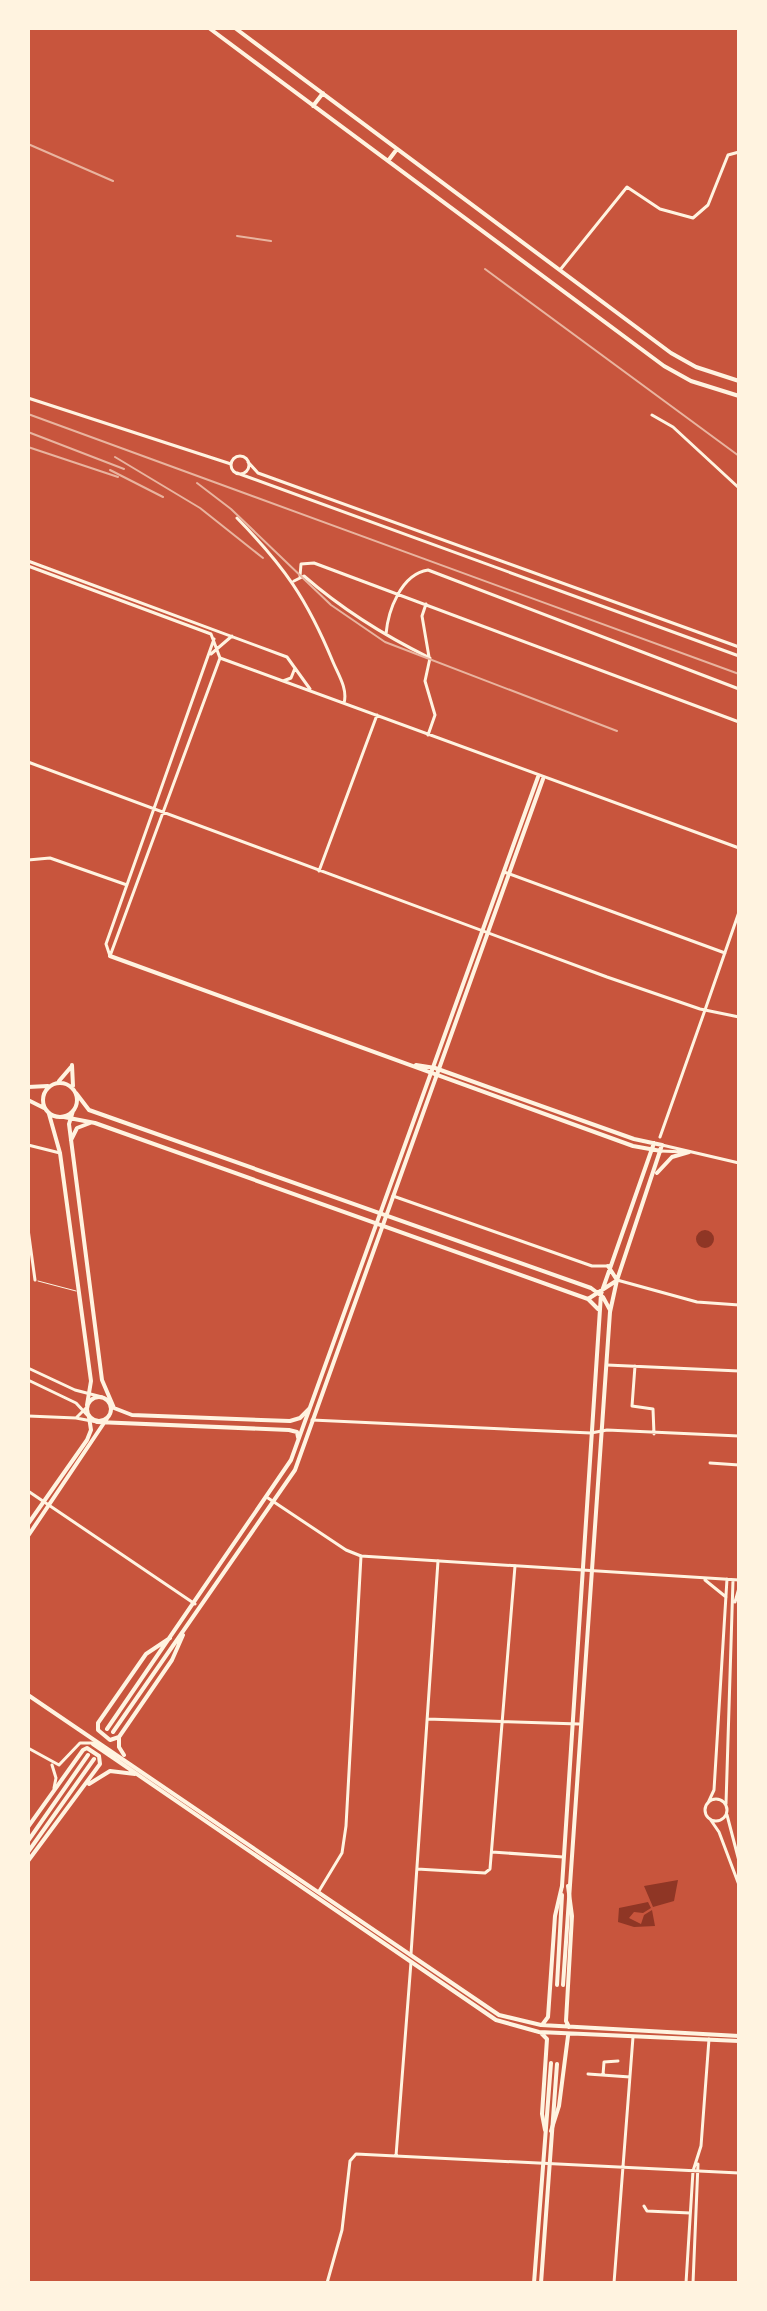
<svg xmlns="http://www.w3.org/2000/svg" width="767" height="2311" viewBox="0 0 767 2311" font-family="'Asap Condensed',sans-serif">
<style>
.water{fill:#8f3625}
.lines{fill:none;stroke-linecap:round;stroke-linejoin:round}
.service{stroke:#fff3e0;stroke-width:1}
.minor{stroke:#fff3e0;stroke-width:3}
.tertiary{stroke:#fff3e0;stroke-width:3}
.secondary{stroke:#fff3e0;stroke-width:4}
.primary{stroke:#fff3e0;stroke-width:4}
.rail{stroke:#e9b49f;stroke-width:2}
</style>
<rect width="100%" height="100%" fill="#c8553d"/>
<!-- water -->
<path class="water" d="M696 1239a9 9 0 1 1 18 0a9 9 0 1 1-18 0Z
M678,1880L674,1901L653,1907L644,1886Z
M648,1902L651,1908L643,1913L634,1912L629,1918L641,1924L644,1915L652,1910L655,1926L634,1927L618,1922L619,1908Z"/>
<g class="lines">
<!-- service -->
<path class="service" d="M38,1281L76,1291"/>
<!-- minor -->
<path class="minor" d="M560,270L627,187L660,209L693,218L708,205L728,155L739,152
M28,398L231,464
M652,415L673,427L739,488
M231 465a9 9 0 1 1 18 0a9 9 0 1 1-18 0Z
M248,462L258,473L739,647
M237,473L739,656
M237,518C284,566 307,599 333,662C338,674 348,689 344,703
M28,561L287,657L310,689
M28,566L211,634L220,658
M300,576L301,564L314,563L739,722
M294,581L304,576C343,610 385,636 430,658L425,681L435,715L428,735
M426,604L422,616L429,657
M386,634C388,611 401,574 428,570L739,689
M211,654L232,636
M220,658L739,848
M283,681L291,678L295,668
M28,762L607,977L700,1009L739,1017
M28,860L50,858L127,885
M319,871L377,715
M504,872L725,953
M110,956L106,944L214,639
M110,956L220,658
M705,1010L739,912
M393,1196L592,1266H608
M28,1229L35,1280
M617,1280L697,1302L739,1305
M607,1365L739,1371
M635,1366L632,1406L653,1409L654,1434
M312,1420L591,1433L607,1430L739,1436
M710,1463L739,1465
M28,1491L195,1604
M427,1719L579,1724
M28,1748L59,1765L80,1743H93
M52,1765L56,1778L54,1788
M492,1852L563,1857
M417,1869L485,1873L490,1869L515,1566
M319,1891L342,1853L346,1826L361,1556
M411,1954L438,1561
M588,2074L630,2077
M603,2075L604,2062L618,2061
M396,2156L411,1962
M644,2206L647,2211L690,2213
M327,2283L342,2230L350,2161L356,2154L739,2173
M614,2283L633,2037
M686,2283L693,2171L701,2146L709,2039
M693,2283L698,2164"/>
<!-- tertiary -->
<path class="tertiary" d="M660,1137L705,1010
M28,1145L60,1153
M662,1145L739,1163
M661,1151L685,1152
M28,1368L75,1390L102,1397
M28,1380L76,1403L89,1417
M86,1408L76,1418L97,1422
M28,1416L76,1418
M268,1498L346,1550L361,1556L739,1580
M705,1580L726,1597
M735,1602L739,1588
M705 1810a11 11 0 1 1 22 0a11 11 0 1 1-22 0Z
M708,1803L714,1790L727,1579
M726,1804L733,1580
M727,1815L739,1861
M710,1819L719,1832L739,1885"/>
<!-- secondary -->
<path class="secondary" d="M209,28L664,366L691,381L739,396
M235,28L671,353L696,367L739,381
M313,106L323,93
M388,161L397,149
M110,956L633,1146L661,1151
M72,1065L73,1086
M416,1065L435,1068L634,1139L662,1145L617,1280L610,1312L563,1985
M59,1081L71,1067
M43 1100a17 17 0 1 1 34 0a17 17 0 1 1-34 0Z
M28,1087L48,1086
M76,1093L89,1110L591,1288L603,1297L610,1310
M28,1100L44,1108
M73,1111L69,1124L102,1380L114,1408L132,1415L290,1421L300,1418L309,1409
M49,1114L60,1153L91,1381L87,1405
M64,1117L95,1123L588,1299L598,1309
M71,1140L77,1128L90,1123
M657,1173L672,1157L689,1152
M608,1266L617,1280
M588,1299L616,1281
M87 1409a12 12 0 1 1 24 0a12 12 0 1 1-24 0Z
M97,1422L289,1430L297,1432L298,1437
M28,1524L87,1440L91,1430L89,1417
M28,1536L110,1414
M562,1886L601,1294L654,1143
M557,1985L562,1895
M534,2283L551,2063
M541,2283L557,2064"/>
<!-- primary -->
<path class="primary" d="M170,1638L146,1654L98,1723V1730L110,1740L119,1737L172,1660L183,1635
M28,1695L499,2015L541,2025L739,2036
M107,1729L291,1460L538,777
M113,1732L295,1470L543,779
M119,1737V1747L124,1755
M93,1744L496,2020L539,2032L739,2041
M89,1784L110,1771L135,1774
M28,1827L83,1750L87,1748L99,1756L100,1764L28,1861
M28,1841L88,1755
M28,1852L94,1759
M568,1886L572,1916L566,2021L569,2027
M542,2025L548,2017L555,1916L562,1886
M541,2033L547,2039L542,2114L545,2130
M551,2131L559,2106L568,2036"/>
<!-- rail -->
<path class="rail" d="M28,144L113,181
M237,236L271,241
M485,269L739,456
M28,414L739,674
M28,432L124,469
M28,447L118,477
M115,457L200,508L263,558
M110,470L163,497
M197,483L231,509L331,605L385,642L617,731"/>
</g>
<!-- border -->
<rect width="767" height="2311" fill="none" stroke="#fff3e0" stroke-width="60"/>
</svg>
